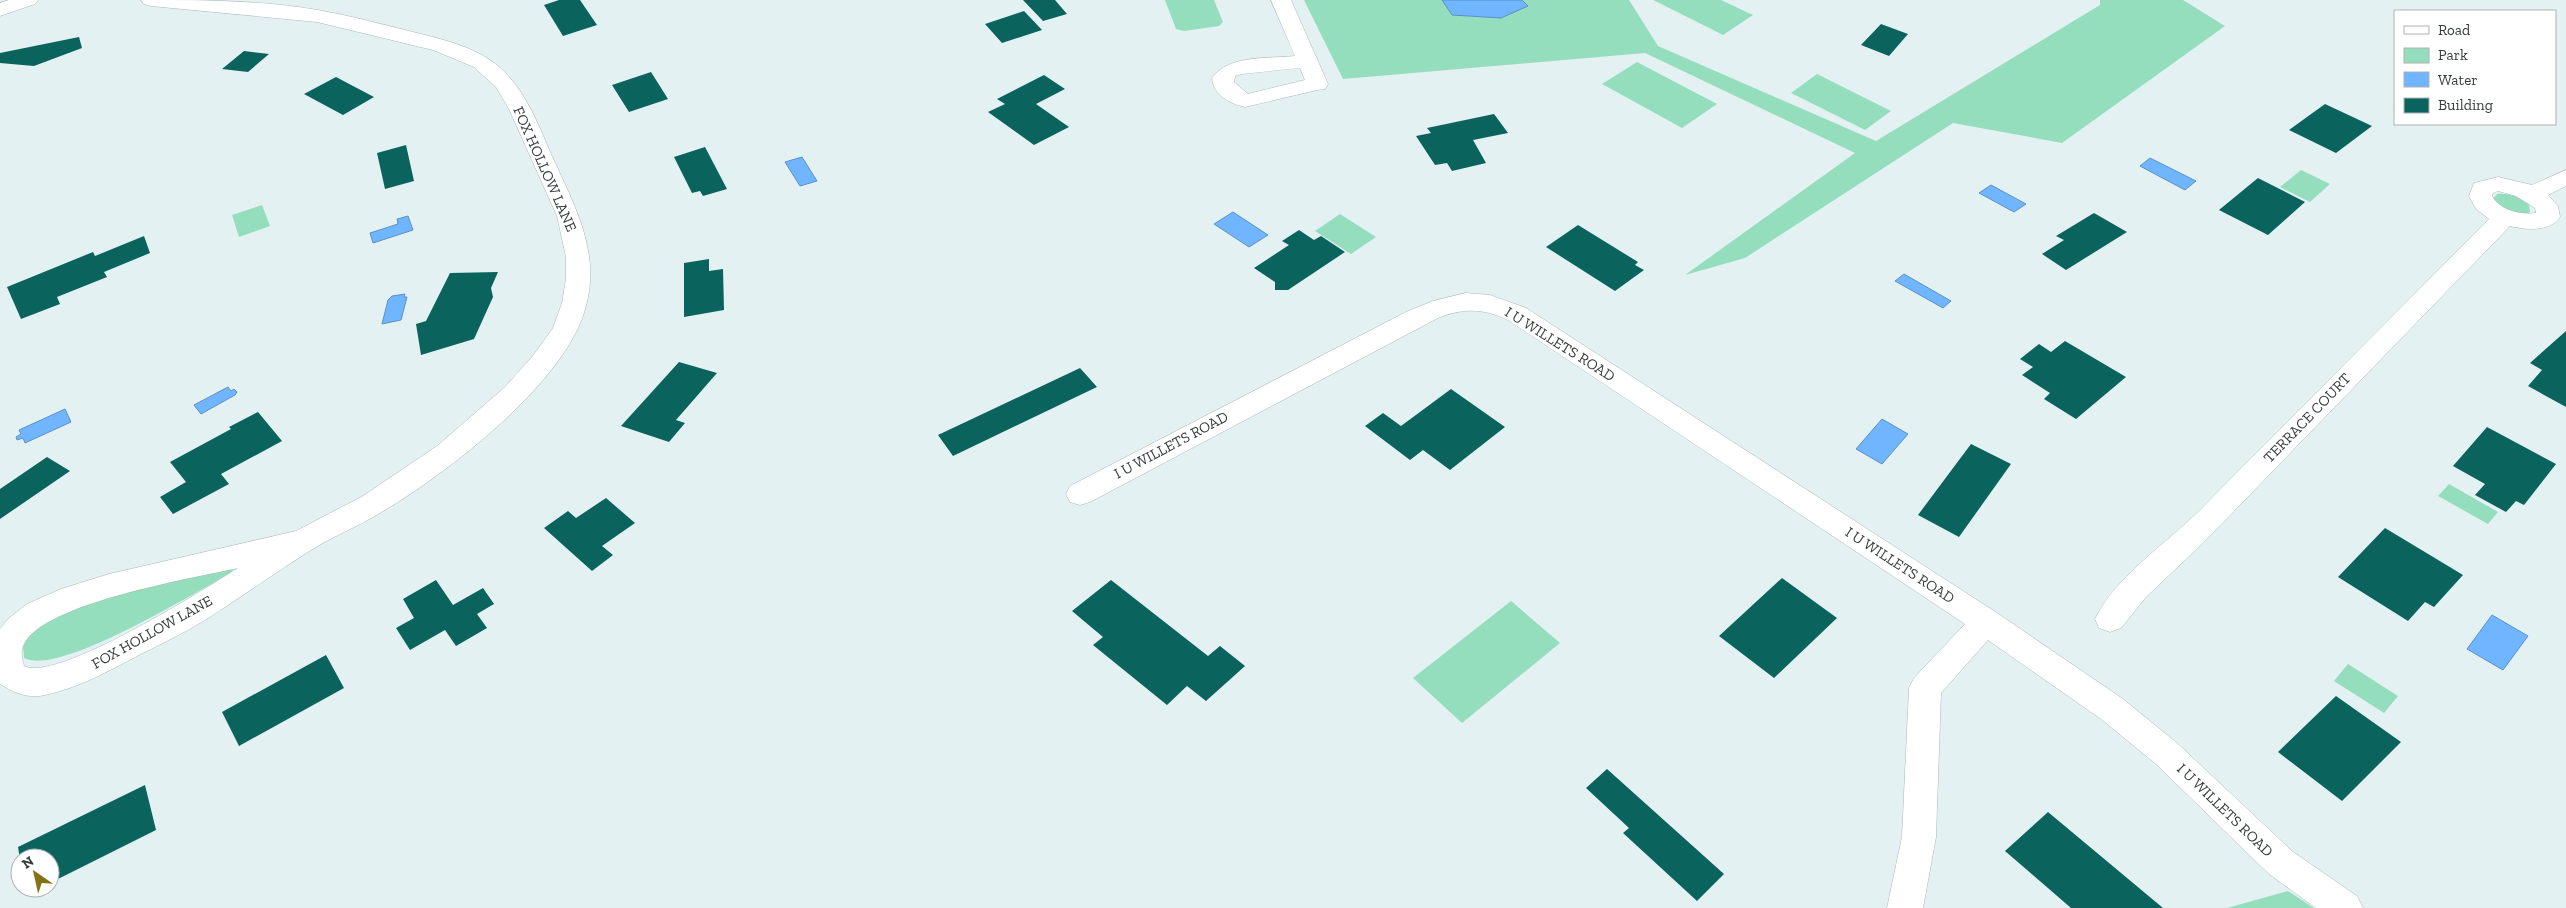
<svg xmlns="http://www.w3.org/2000/svg" width="2566" height="908" viewBox="0 0 2566 908" font-family="'Zilla Slab',serif">
<style>
.green{fill:#94debd}
.water{fill:#6fb5ff;stroke:#5e90c4}
.building{fill:#0a645d}
.lines{fill:none;stroke-linecap:round;stroke-linejoin:round}
.minor-casing{stroke:#abb7b8;stroke-width:1}
.minor{fill:#fff;fill-rule:evenodd}
.labels{text-anchor:middle;stroke-width:5;stroke-linejoin:round;paint-order:stroke}
.street-label{font-size:15px;fill:#363b3c;stroke:#fff}
</style>
<rect width="100%" height="100%" fill="#e4f1f3"/>
<!-- green -->
<path class="green" d="M1165,0H1214L1223,22L1219,26L1184,31L1176,29Z
M1304,0H1629L1658,46L1876,141L2100,5V0H2183L2225,26L2062,143L1953,123L1745,258L1685,275L1855,153L1645,53L1343,79Z
M1653,0H1721L1753,15L1723,35Z
M1637,62L1717,104L1682,128L1602,84Z
M1817,74L1891,111L1865,130L1791,93Z
M2301,170L2330,184L2310,202L2280,187Z
M2497,194C2509,193 2521,197 2529,205L2530,212C2517,220 2503,208 2493,199Z
M262,205L270,226L239,237L232,215Z
M1340,214L1376,237L1351,254L1315,231Z
M2449,484L2498,512L2488,524L2438,496Z
M235,566L231,573C195,592 59,677 24,658L23,645L27,637L65,606Z
M1511,601L1560,643L1462,723L1413,678Z
M2348,664L2398,696L2384,713L2334,681Z
M2288,891L2314,908H2227Z"/>
<!-- water -->
<path class="water" d="M1442,0H1522L1528,6L1501,18L1452,15Z
M802,157L817,181L800,186L785,162Z
M2150,158L2196,181L2185,190L2140,166Z
M1991,185L2026,204L2014,212L1979,193Z
M1233,212L1268,235L1249,247L1214,224Z
M408,216L413,230L373,243L370,233L398,224L397,219Z
M1904,274L1951,301L1943,308L1895,281Z
M405,294L404,297H407L401,320L382,324L388,300L392,296Z
M228,387L231,391L234,389L237,392L235,395L201,414L194,405Z
M65,409L71,422L25,443L23,438L17,440L16,437L21,434L19,430Z
M1882,419L1908,434L1882,464L1856,449Z
M2492,615L2528,636L2503,670L2467,649Z"/>
<!-- building -->
<path class="building" d="M559,0H580L597,25L563,36L544,5Z
M1023,0H1055L1067,14L1043,21Z
M1024,11L1042,30L1002,43L985,24Z
M1881,24L1908,34L1889,56L1861,45Z
M79,37L82,48L34,66L0,63V53Z
M244,51L269,54L248,72L222,69Z
M651,72L668,99L629,112L612,85Z
M1044,75L1065,89L1036,104L1069,127L1034,145L988,112L1005,104L997,99Z
M336,77L374,97L343,115L304,94Z
M2325,104L2372,126L2336,153L2289,130Z
M1494,114L1508,133L1473,140L1486,163L1452,171L1447,163L1435,165L1416,136L1431,133L1427,128Z
M406,145L414,181L385,189L377,153Z
M705,147L727,189L703,196L700,191L692,193L674,157Z
M2258,178L2305,202L2268,235L2219,210Z
M2094,213L2127,232L2066,270L2042,254L2064,240L2056,236Z
M1578,225L1638,262L1635,265L1644,270L1615,291L1546,247Z
M1299,230L1314,240L1321,236L1345,252L1288,290H1275V282L1254,268L1289,245L1282,241Z
M144,236L150,253L104,272L107,277L57,297L60,304L21,319L7,287L93,252L95,256Z
M709,259V271L723,269L724,310L684,317V263Z
M498,272L491,288L493,297L474,339L421,355L416,324L426,321L450,273Z
M2566,331V407L2528,386L2542,370L2530,363Z
M2065,341L2126,377L2076,419L2044,399L2050,393L2022,375L2033,367L2020,359L2039,344L2051,352Z
M679,362L717,373L676,420L685,423L669,442L621,426Z
M1080,368L1097,387L953,456L938,435Z
M1451,389L1505,427L1450,470L1423,450L1410,460L1365,426L1383,413L1401,426Z
M258,412L282,441L221,474L229,484L173,514L160,497L186,482L170,462L231,429L229,427Z
M2487,427L2556,464L2524,505L2516,501L2506,512L2475,495L2485,484L2453,466Z
M1971,444L2011,464L1959,537L1918,515Z
M47,457L70,471L0,519V489Z
M606,498L635,523L602,546L613,555L592,571L544,528L568,511L576,518Z
M2385,528L2463,575L2434,607L2425,602L2408,621L2338,577Z
M1782,578L1837,618L1774,678L1719,636Z
M436,580L453,605L483,588L494,604L477,614L487,628L456,646L445,630L410,650L396,628L414,618L403,599Z
M1111,580L1208,656L1220,646L1245,666L1206,701L1187,686L1167,705L1093,645L1103,637L1072,611Z
M326,655L344,688L239,746L222,712Z
M2336,696L2401,742L2342,801L2278,752Z
M1607,769L1724,874L1697,901L1623,833L1629,828L1586,788Z
M145,785L156,830L50,883V858L20,859L18,847Z
M2048,812L2163,908H2071L2005,851Z"/>
<g class="lines">
<!-- minor casing -->
<g class="minor-casing">
<path id="minor" d="M9,0H38L35,4L0,16V3Z
M141,0C200,0 260,0 318,10C347,15 376,23 405,30C436,38 474,45 499,67C525,89 538,124 551,154C575,207 604,256 583,316C557,389 446,474 380,513C357,527 331,537 308,552C273,574 240,598 205,620C184,633 161,644 139,655C109,671 78,688 45,695C28,699 15,693 0,684V629L8,619L27,604L61,589L109,574L296,531L363,496L437,446L504,388L532,357L553,328L562,303L566,279V257L557,216L509,109L496,87L474,67L433,50L317,22L151,6L144,4ZM238,568C205,589 56,683 24,666C22,659 20,650 24,644C44,603 193,578 238,568Z
M1271,0H1291L1328,84L1325,89L1317,90L1245,107C1231,104 1213,95 1212,78C1229,54 1269,59 1295,56ZM1300,68L1305,80L1248,94L1234,82L1235,76L1242,74Z
M2566,170V186L2548,195L2558,206L2560,217C2550,232 2525,230 2510,226L2204,542L2146,597L2121,628L2110,632L2099,628L2095,619C2117,575 2165,545 2199,511C2296,413 2393,316 2489,219L2476,209L2469,196L2474,183L2498,177L2532,185ZM2498,191L2516,196L2535,208L2536,213C2521,215 2500,211 2492,196L2493,193Z
M1466,293L1490,295L1526,308L1997,613L2123,699L2178,744L2293,852L2357,896L2363,908H2316L2269,874L2156,764L2101,719L1988,640L1941,693L1936,837L1923,908H1887L1902,837L1909,688L1914,678L1965,624L1508,320C1483,308 1463,308 1438,318L1090,502L1080,505L1070,502L1066,494L1070,486L1406,312L1433,301Z"/>
</g>
<!-- minor -->
<use href="#minor" class="minor"/>
</g>
<g class="labels">
<!-- street labels -->
<g class="street-label">
<text transform="translate(545 169) rotate(66)" y="5">FOX HOLLOW LANE</text>
<text transform="translate(1560 344) rotate(32)" y="5">I U WILLETS ROAD</text>
<text transform="translate(2307 418) rotate(-46)" y="5">TERRACE COURT</text>
<text transform="translate(1171 445) rotate(-28)" y="5">I U WILLETS ROAD</text>
<text transform="translate(1900 565) rotate(33)" y="5">I U WILLETS ROAD</text>
<text transform="translate(152 632) rotate(-29)" y="5">FOX HOLLOW LANE</text>
<text transform="translate(2225 810) rotate(44)" y="5">I U WILLETS ROAD</text>
</g>
</g>
<!-- legend -->
<rect x="2394" y="10" width="162" height="115" fill="#ffffff" stroke="#afb1b1"/>
<rect x="2404" y="26" width="25" height="8" fill="#ffffff" stroke="#afb1b1"/>
<text x="2438" y="35" font-size="15" fill="#363b3c">Road</text>
<rect x="2404" y="48" width="25" height="15" fill="#94debd" stroke="#afb1b1"/>
<text x="2438" y="60" font-size="15" fill="#363b3c">Park</text>
<rect x="2404" y="72" width="25" height="15" fill="#6fb5ff" stroke="#afb1b1"/>
<text x="2438" y="85" font-size="15" fill="#363b3c">Water</text>
<rect x="2404" y="98" width="25" height="15" fill="#0a645d" stroke="#afb1b1"/>
<text x="2438" y="110" font-size="15" fill="#363b3c">Building</text>
<!-- north arrow -->
<g transform="translate(35 873) rotate(326)"><circle r="24" fill="#ffffff" stroke="#afb1b1"/>
<path d="M0-4L9 19L0 12L-9 19Z" fill="#827416"/>
<text y="-8" font-size="14" font-weight="bold" text-anchor="middle" fill="#363b3c">N</text>
</g>
</svg>
